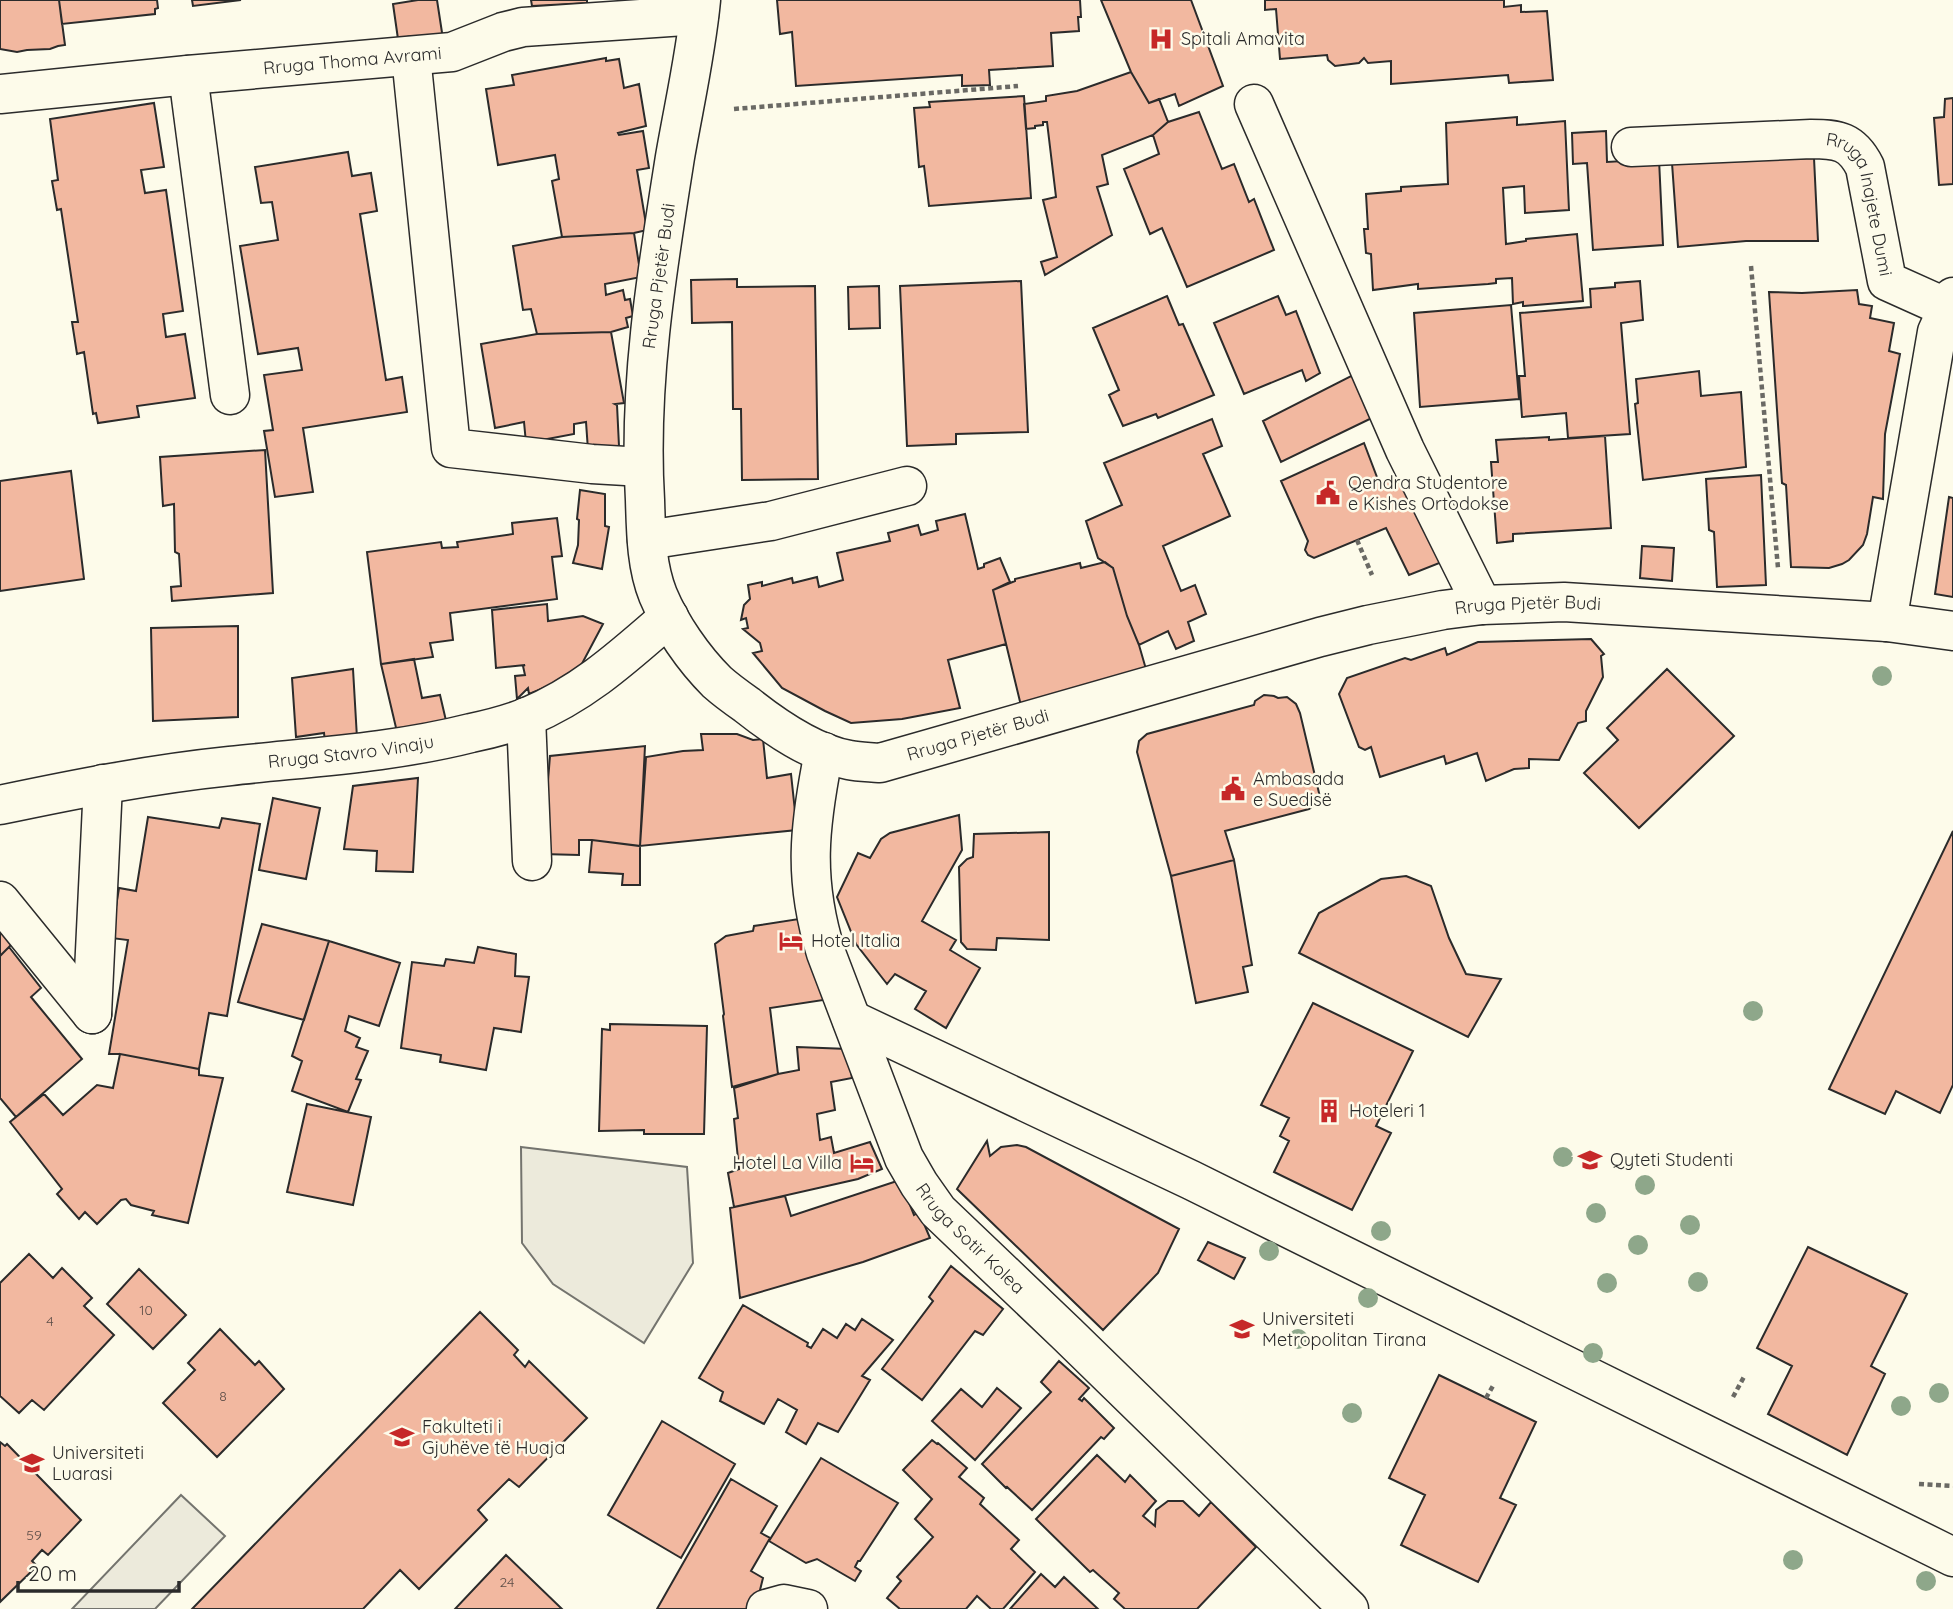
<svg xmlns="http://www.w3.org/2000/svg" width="1953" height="1609" viewBox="0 0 1953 1609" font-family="Quicksand,sans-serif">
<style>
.parking{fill:#eceadb;stroke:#74746e;stroke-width:2}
.building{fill:#f2b8a0;stroke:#2b2b2b;stroke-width:2}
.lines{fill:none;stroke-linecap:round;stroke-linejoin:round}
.minor-casing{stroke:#2b2b2b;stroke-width:41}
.path{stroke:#6a6964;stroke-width:4.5;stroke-dasharray:5 3.5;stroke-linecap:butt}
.minor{stroke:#fdfbea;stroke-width:38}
.tree{fill:#8ea78a}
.labels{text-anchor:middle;stroke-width:5;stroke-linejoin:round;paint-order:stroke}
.number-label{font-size:14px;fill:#5d4e48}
.poi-label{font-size:18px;fill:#2b2b2b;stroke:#fdfbea;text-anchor:start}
.street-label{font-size:18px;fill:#2b2b2b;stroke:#fdfbea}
</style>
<rect width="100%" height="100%" fill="#fdfbea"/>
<!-- parking -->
<path class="parking" d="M521,1147L687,1167L693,1263L644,1343L553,1284L522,1243Z
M181,1495L225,1536L155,1609H72Z"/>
<!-- building -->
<path class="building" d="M0,0H59L65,45L58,46L50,49L27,50L17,52L0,49Z
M59,0H157L158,8L155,9V14L62,24Z
M192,0H241L193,6Z
M418,0H437L443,39L399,46L393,4Z
M531,0H587V3L532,6Z
M777,0H1080L1081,17H1078L1079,31L1051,33L1053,66L989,70L990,85L962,86V75L796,86L792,32L780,34Z
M1101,0H1191L1223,86L1179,106L1175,94L1149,103L1131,72Z
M1265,0H1504V7L1521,5V12L1547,11L1553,80L1509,83L1508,75L1391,84V61L1368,63L1364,58L1359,63L1335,66L1328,60L1327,55L1280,59L1276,9L1265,10Z
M606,58V61L619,59L624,88L639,84L646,126L618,133L619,135L643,131L649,168L637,170L647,230L634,233L562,237L552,181L559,179L555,155L498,165L486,89L514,85L512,75Z
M1131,72L1149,103L1159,99L1168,122L1153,135L1102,155L1108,184L1097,187L1112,235L1045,275L1041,262L1057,257L1043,200L1056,197L1047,122H1043V125L1035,126V128L1026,129L1024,104L1046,101V96L1077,91Z
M1024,96L1031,198L929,206L924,166L919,167L914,108L930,107L929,102Z
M1953,98V184L1939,185L1934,118L1944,117L1945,99Z
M154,103L164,167L141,170L145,193L166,190L183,311L163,314L166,337L185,334L195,398L137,406L139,417L98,423L96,413L93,414L84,352L77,354L72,322H78L61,209L57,210L52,181L58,180L50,119Z
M1199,112L1222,169L1234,164L1249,202L1254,199L1274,250L1187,287L1162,228L1150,234L1124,169L1159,154L1153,135L1168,122Z
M1517,117V125L1565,121L1569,210L1525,213L1524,186L1503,188L1506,244L1526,241V239L1577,234L1583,301L1523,306V302L1513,304L1512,278L1496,279V283L1488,284L1418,289V284L1373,290L1371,254L1366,253L1364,229H1368L1366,194L1401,191V187L1448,184L1446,123Z
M1606,131L1607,162L1659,159L1663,245L1593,250L1587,163L1573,164L1572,133Z
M348,152L352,176L371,173L377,211L360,214L386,380L402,377L407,412L303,428L313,492L275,497L264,431L273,430L264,375L302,370L298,348L258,354L240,246L278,240L272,202L261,203L255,167Z
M1814,158L1818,241H1746L1678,247L1672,163Z
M634,233L641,277L605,284L606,295L623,290L625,300L630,299L633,316L626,318L628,327L611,332L537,334L531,309L523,310L513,246L562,237Z
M737,279V287L815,286L818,479L742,480L741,409H733L732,322L692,323L691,280Z
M1021,281L1028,432L956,434V444L907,446L900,286Z
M1640,281L1643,320L1621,323L1630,434L1568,438L1566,413L1522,417L1519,376H1525L1520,313L1591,307L1590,289L1615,287V283Z
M879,286L880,328L849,329L848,287Z
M1857,290L1859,304L1872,306L1870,318L1894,323L1889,351L1900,354L1885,434L1883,499L1873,497L1867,534L1863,545L1849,560L1842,564L1829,568L1791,567L1786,485L1782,483L1769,292L1802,293Z
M1167,296L1179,325L1183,324L1214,395L1158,418L1156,414L1123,426L1109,395L1119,390L1093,328Z
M1278,296L1286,315L1296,311L1320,373L1306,381L1302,370L1244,394L1214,323Z
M1511,305L1519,399L1420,407L1414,313Z
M611,332L624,403L615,404L617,405L619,446L588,450L586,422L574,424V434L526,443L524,422L495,428L481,344L537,334Z
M1699,371L1701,396L1741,392L1746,467L1643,480L1635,404L1638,403L1636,379Z
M1355,374L1376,416L1281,462L1263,421Z
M1212,419L1222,446L1203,454L1230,516L1163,546L1181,591L1195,585L1206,614L1188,622L1194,641L1176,649L1168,631L1139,645L1127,616L1113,568L1098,558L1086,521L1122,505L1104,463Z
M1605,436L1611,528L1513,534V541L1497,543L1491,462H1498L1496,440L1549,437V440Z
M1364,443L1380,485L1408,473L1447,560L1409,575L1386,528L1314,558L1308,555L1305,550L1308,541L1281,481Z
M265,450L273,593L172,601L171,587L181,586L179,554L175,552L174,504L163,506L160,457Z
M71,471L84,579L0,591V481Z
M1761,475L1766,585L1717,587L1714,532L1709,530L1706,479Z
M580,490L605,494V526L609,527L602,569L573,563L578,545L579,520L577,519Z
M1949,497L1953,498V597L1935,594Z
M965,514L978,569L984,567V564L1000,558L1010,582L993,590L1006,644L948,660L960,708L902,719L851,723L825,711L782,688L753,653L762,651L760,643L743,629L748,628L746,618L741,620L744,605L750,599L748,585L762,582V586L792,578L793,583L817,577L819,587L843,580L837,553L890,541L888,533L918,525L921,535L938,530L936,521Z
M557,518L562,556L552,557L557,599L450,613L453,640L430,643L433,657L381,664L367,552L441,542L442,548L458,547L457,542L513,534L512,523Z
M1642,546L1674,548L1672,581L1640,578Z
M1105,562L1113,568L1127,616L1139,645L1150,683L1023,714L993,590L1015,581V579L1080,563L1081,568Z
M547,604L548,621L583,616L603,624L576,675L529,694L528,688L517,699L515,676L525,675L523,666L525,665L496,668L492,610Z
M238,626V717L153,721L151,628Z
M1591,639L1604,654L1601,656L1603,677L1586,711V721L1578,723L1559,760L1529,759V768L1514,769L1486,781L1477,753L1446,764L1444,756L1380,777L1371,747L1365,750L1359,747L1339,694L1347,678L1405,658L1411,660L1445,648L1447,655L1478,642Z
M414,659L422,698L440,695L447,725L397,732L381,664Z
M353,669L357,738L325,742L324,733L296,737L292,678Z
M1667,669L1734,736L1639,828L1584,773L1618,740L1607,728Z
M1264,695L1274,696L1278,698L1287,697L1296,704L1300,713L1320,797L1316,804L1309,809L1225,831L1234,860L1171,876L1137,752L1139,741L1147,734L1254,705L1255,701Z
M701,734H737L753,740L763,739L767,778L791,774L797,830L640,846L646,757L683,751L703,750Z
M645,746L640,846L592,840H579V855L542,854L550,756Z
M418,778L413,872L376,871L377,851L344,849L353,786Z
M273,798L320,808L306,879L259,870Z
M959,815L962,850L922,921L956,940L950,950L980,968L946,1028L915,1009L926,991L895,974L887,984L856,944L837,897L858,853L870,858L881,839L890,833Z
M148,817L219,828L222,818L260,824L227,1016L209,1013L199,1069L120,1054H109L128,940L111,938L119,888L136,891Z
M1953,831V1085L1940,1113L1896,1091L1885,1114L1829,1089Z
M1049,832V940L997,938L996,950L967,949L961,942L959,867L967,859L973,857L974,834Z
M592,840L640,846V885H622L623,874L589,872Z
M1234,860L1252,965L1243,967L1248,992L1196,1003L1171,876Z
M1406,876L1431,886L1449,938L1466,974L1501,979L1468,1037L1299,953L1319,913L1381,879Z
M805,918L830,999L770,1008L778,1074L732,1087L723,1016L724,1014L715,944L726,936L753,931L754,926Z
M0,923L15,941L0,956Z
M262,924L329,941L304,1020L238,1002Z
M329,941L400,963L379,1026L349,1016L345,1031L360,1038L356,1047L368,1051L356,1079L361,1080L348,1112L292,1091L302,1061L292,1056Z
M9,947L41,988L31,997L82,1059L16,1117L0,1098V956Z
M478,947L516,954L515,976L529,977L521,1032L494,1028L486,1070L440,1062L441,1055L401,1048L412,962L444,966L446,959L474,963Z
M1313,1003L1413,1051L1376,1126L1391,1133L1352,1210L1274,1172L1289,1141L1280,1136L1289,1118L1261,1105Z
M610,1024L707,1026L704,1134H644V1130L599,1131L602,1029L610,1030Z
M797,1047L848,1049L852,1078L831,1082L835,1110L817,1114L820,1140L831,1137L834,1153L870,1142L882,1169L858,1179L734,1207L728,1173L739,1169L734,1119L738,1118L734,1088L778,1074L799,1070Z
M120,1054L199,1069V1075L223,1078L188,1223L152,1215L154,1211L131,1205L126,1199L121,1200L97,1224L85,1212L79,1219L57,1194L62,1189L10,1122L44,1094L63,1115L97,1085L113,1088Z
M307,1104L371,1117L353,1205L287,1192Z
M987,1141L990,1156L1001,1147L1017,1145L1026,1147L1179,1229L1158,1273L1103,1330L957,1189Z
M900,1180L914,1215L919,1212L930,1238L863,1262L740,1298L730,1208L785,1196L791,1216Z
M1208,1242L1245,1258L1234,1279L1198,1260Z
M1808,1247L1907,1294L1871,1366L1885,1374L1847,1455L1768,1414L1792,1366L1757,1348Z
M29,1254L53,1278L62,1268L92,1298L84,1306L114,1335L44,1410L32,1400L19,1413L0,1396V1283Z
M951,1266L1003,1309L983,1335L975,1331L922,1400L882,1369L933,1301L929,1297Z
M139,1269L186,1315L153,1349L107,1304Z
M743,1305L808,1343L807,1346L811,1348L823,1329L837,1338L846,1324L855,1330L862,1319L893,1340L862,1376L870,1380L838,1432L818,1423L806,1444L786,1432L797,1410L778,1399L764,1424L720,1401L723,1392L699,1378Z
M480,1312L518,1350L514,1355L525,1367L529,1361L587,1418L519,1487L509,1479L478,1510L487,1520L419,1589L400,1570L363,1609H192Z
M220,1329L255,1365L259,1361L284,1389L217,1457L163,1403L195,1370L188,1363Z
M1059,1361L1089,1388L1079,1399L1082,1401L1084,1398L1114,1428L1104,1439L1101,1437L1032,1510L1007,1487L1006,1488L982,1464L1051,1392L1041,1382Z
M1439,1375L1536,1422L1500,1498L1516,1505L1478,1582L1401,1545L1425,1495L1389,1478Z
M997,1388L1021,1408L975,1460L932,1421L961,1389L982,1407Z
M662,1421L735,1464L681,1558L608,1515Z
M932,1440L937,1444L938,1443L967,1468L959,1477L984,1498L980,1504L1019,1540L1011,1549L1035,1572L1003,1609H991L977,1596L966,1609H900L887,1598L901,1581L897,1577L933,1537L915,1519L932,1499L903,1470Z
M0,1442L5,1446L7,1444L81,1520L48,1555L42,1550L32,1561L37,1566L0,1602Z
M1097,1455L1125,1482L1130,1475L1156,1501L1143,1516L1155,1526L1156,1510L1168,1501H1183L1199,1516L1211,1502L1256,1547L1197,1609H1125L1114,1599L1119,1593L1093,1570L1090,1572L1036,1519Z
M821,1458L898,1503L860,1561H858L855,1567L861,1571L855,1581L817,1559L806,1563L769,1541Z
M731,1479L777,1506L761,1533L770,1538L751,1571L763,1578L760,1590L748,1609H657Z
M506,1555L562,1609H455Z
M1041,1574L1055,1587L1064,1577L1098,1609H1010Z"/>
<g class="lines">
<!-- minor casing -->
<g class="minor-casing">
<g id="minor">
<path id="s1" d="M701,0C696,53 684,105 675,157C657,270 638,385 645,500C646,531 646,565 658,595C671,626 693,658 717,682C726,690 737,698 747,705C776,728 812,753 849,760C859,762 870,762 880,763L1320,637L1368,625L1443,610L1482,605L1564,602L1887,622L1953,631"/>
<path d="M411,56L451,448L592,464L643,467"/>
<path d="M188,75L230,395"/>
<path id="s2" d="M0,94L188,75L452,52L503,32L523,27L699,15"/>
<path d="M1254,104L1405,450L1482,605"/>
<path id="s3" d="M1631,147L1811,139C1838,139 1852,141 1865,167L1887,281L1947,308"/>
<path d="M647,540L771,521L907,486"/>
<path d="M1887,622L1937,332L1953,297"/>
<path d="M526,717L532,861"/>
<path id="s4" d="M824,752C809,827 803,879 826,953L904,1158L919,1184L938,1211L1067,1334L1349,1609"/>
<path id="s5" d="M0,805C76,789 152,774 230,766C311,757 392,753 471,733C490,729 509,724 527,717C584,693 623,657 669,617"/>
<path d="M0,901L92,1014"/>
<path d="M92,1014L103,784"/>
<path d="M852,1020L1191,1180L1953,1557"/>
<path d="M766,1609L784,1604L808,1609"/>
</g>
</g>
<!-- path -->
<path class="path" d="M734,109L1018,86
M1751,266L1778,568
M1357,540L1372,575
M1733,1397L1745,1375
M1486,1398L1494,1384
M1919,1484L1953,1486"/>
<!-- minor -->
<use href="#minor" class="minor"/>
</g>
<!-- trees -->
<g class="tree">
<circle cx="1882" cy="676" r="10"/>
<circle cx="1753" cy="1011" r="10"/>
<circle cx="1563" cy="1157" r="10"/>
<circle cx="1645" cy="1185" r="10"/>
<circle cx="1596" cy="1213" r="10"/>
<circle cx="1690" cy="1225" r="10"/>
<circle cx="1381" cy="1231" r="10"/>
<circle cx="1638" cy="1245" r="10"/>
<circle cx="1269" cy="1251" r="10"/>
<circle cx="1698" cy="1282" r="10"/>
<circle cx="1607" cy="1283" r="10"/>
<circle cx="1368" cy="1298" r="10"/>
<circle cx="1298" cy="1339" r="10"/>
<circle cx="1593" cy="1353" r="10"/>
<circle cx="1939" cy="1393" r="10"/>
<circle cx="1901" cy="1406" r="10"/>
<circle cx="1352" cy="1413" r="10"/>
<circle cx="1793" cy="1560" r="10"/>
<circle cx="1926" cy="1581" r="10"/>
</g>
<!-- icons -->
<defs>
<g id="hospital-bare" transform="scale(1.89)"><path d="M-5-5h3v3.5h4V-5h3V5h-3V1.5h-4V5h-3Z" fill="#c62828" stroke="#fdfbea" stroke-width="2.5" paint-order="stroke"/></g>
<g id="civic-bare" transform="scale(1.89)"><path d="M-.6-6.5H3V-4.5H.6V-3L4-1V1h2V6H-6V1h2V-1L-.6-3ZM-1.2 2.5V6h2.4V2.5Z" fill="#c62828" stroke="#fdfbea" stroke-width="2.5" paint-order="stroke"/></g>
<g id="hotel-bare" transform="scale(1.89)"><path d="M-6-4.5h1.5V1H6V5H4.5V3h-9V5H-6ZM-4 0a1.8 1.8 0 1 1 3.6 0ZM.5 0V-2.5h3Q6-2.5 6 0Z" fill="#c62828" stroke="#fdfbea" stroke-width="2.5" paint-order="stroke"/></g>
<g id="building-bare" transform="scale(1.89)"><path d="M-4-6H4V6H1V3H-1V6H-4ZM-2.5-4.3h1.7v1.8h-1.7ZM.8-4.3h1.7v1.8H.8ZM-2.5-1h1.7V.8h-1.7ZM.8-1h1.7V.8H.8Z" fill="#c62828" stroke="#fdfbea" stroke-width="2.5" paint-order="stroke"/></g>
<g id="university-bare" transform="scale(1.89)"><path d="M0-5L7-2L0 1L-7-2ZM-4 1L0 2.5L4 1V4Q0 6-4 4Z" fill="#c62828" stroke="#fdfbea" stroke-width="2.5" paint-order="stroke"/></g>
</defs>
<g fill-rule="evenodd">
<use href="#hospital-bare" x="1161" y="39"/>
<use href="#civic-bare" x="1328" y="493"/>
<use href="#civic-bare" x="1233" y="789"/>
<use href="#hotel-bare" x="791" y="941"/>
<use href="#building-bare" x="1329" y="1111"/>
<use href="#university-bare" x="1590" y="1160"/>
<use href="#hotel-bare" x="862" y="1163"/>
<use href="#university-bare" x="1242" y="1329"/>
<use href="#university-bare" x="402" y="1437"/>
<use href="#university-bare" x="32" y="1463"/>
</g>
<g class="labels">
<!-- number labels -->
<g class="number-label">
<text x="146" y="1315">10</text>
<text x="50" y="1326">4</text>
<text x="223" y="1401">8</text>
<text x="34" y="1540">59</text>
<text x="507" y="1587">24</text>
</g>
<!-- poi labels -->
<g class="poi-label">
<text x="1181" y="45">Spitali Amavita</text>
<text x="1348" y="489">Qendra Studentore<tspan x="1348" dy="21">e Kishes Ortodokse</tspan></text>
<text x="1253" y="785">Ambasada<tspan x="1253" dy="21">e Suedisë</tspan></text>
<text x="811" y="947">Hotel Italia</text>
<text x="1349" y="1117">Hoteleri 1</text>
<text x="1610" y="1166">Qyteti Studenti</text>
<text x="842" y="1169" text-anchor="end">Hotel La Villa</text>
<text x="1262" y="1325">Universiteti<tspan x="1262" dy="21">Metropolitan Tirana</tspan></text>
<text x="422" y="1433">Fakulteti i<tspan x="422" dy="21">Gjuhëve të Huaja</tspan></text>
<text x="52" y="1459">Universiteti<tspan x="52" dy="21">Luarasi</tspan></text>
</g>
<!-- street labels -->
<g class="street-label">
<text dy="6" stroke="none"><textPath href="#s2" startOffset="354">Rruga Thoma Avrami</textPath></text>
<text dy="6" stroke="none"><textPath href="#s3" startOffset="276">Rruga Inajete Dumi</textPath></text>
<text transform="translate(659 276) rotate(-82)" y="6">Rruga Pjetër Budi</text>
<text dy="6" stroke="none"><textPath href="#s1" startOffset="1561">Rruga Pjetër Budi</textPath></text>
<text dy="6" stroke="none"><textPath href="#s1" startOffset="994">Rruga Pjetër Budi</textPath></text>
<text dy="6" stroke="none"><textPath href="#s5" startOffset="355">Rruga Stavro Vinaju</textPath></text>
<text dy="6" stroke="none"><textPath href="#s4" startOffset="528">Rruga Sotir Kolea</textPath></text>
</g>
</g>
<!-- scale -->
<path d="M18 1581v10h161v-10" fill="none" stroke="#2b2b2b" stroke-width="3.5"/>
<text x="28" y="1581" font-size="21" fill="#2b2b2b" stroke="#fdfbea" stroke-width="5" paint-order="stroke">20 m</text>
</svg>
